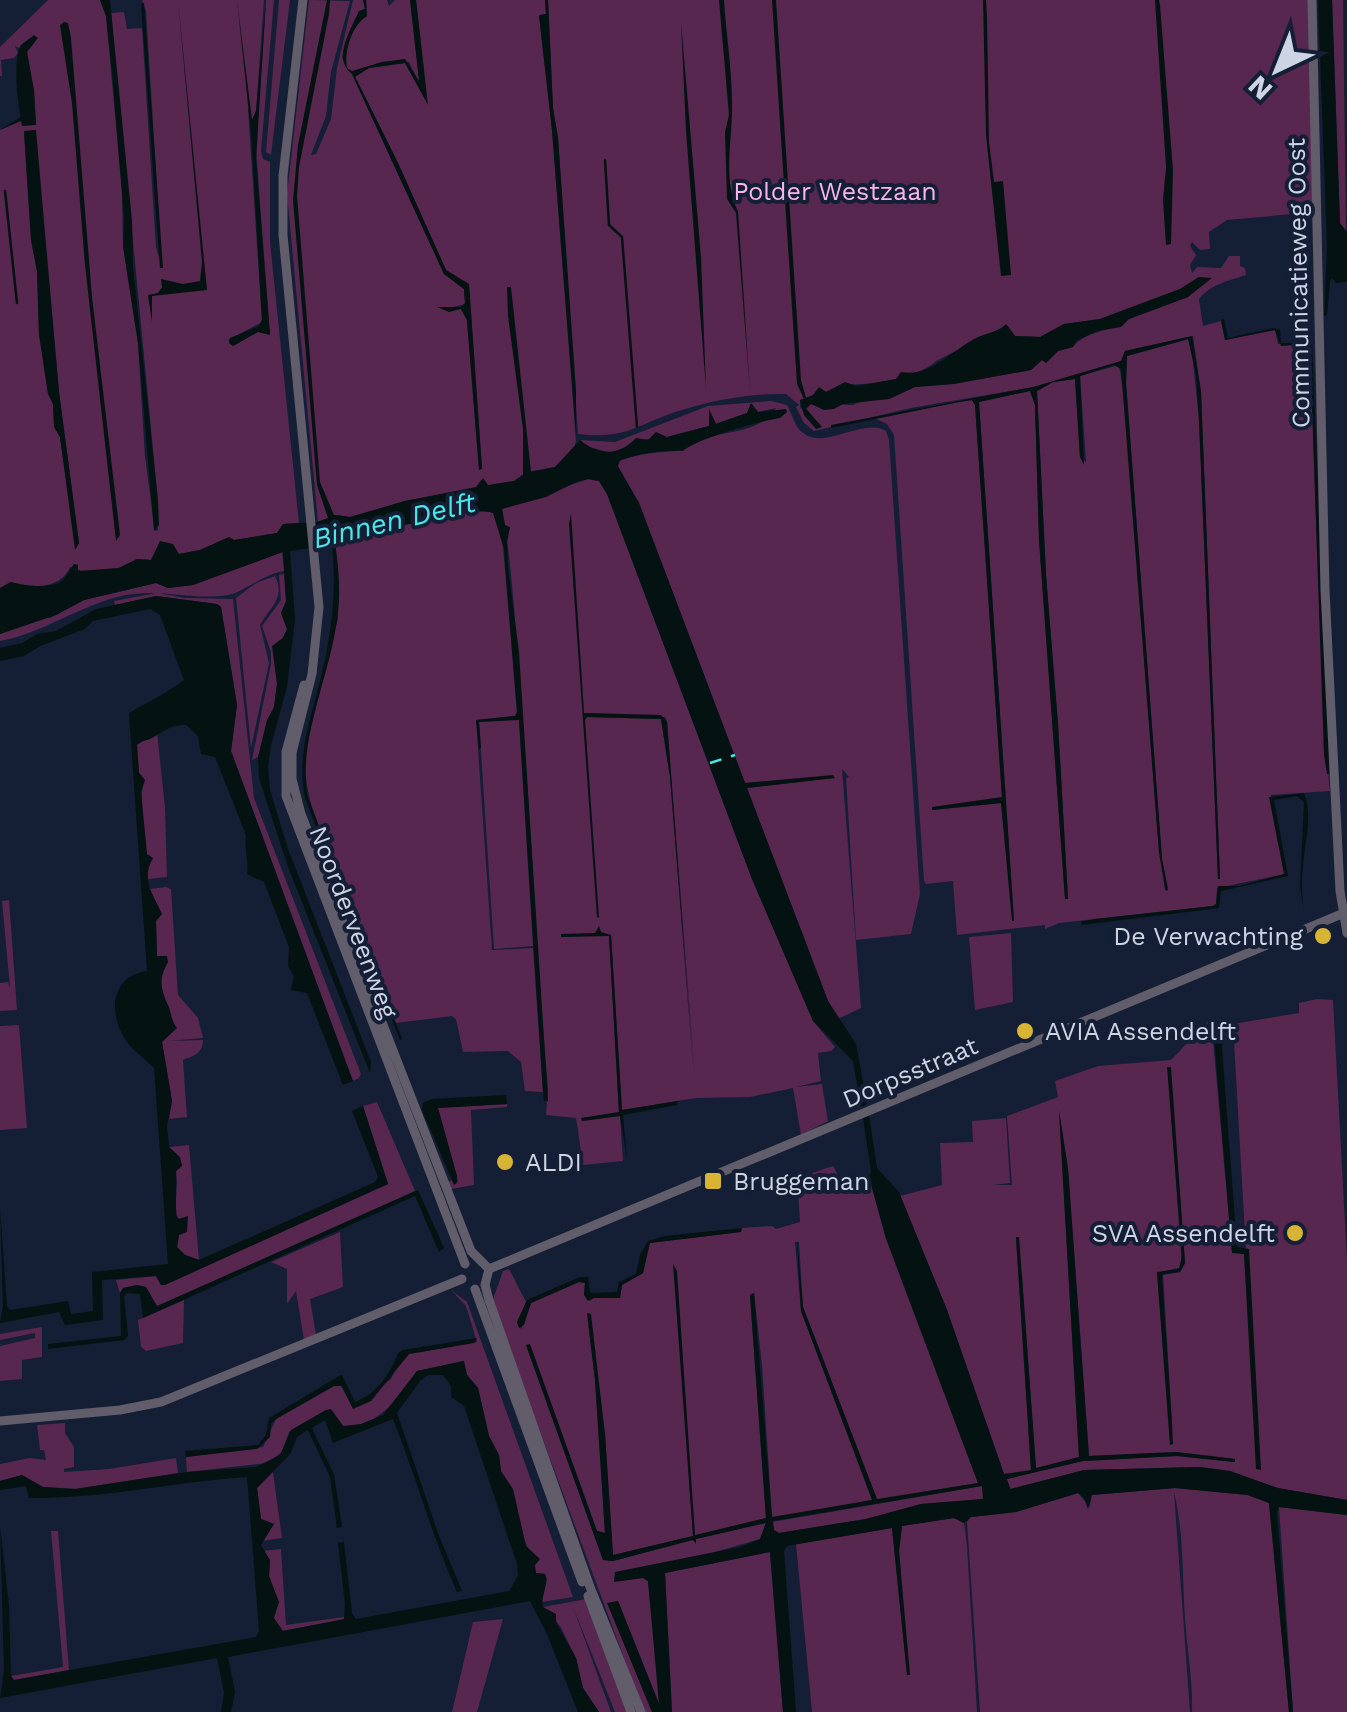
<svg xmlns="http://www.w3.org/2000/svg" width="1347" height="1712" viewBox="0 0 1347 1712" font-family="'Work Sans',sans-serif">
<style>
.green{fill:#572750;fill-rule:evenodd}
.water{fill:#051212;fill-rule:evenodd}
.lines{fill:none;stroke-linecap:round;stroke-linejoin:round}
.stream{stroke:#051212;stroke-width:2.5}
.ferry{stroke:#48e8e9;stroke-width:2.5;stroke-dasharray:12 10;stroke-linecap:butt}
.tertiary{stroke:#615d6a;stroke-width:9}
.poi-dot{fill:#d7b434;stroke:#141e35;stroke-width:4}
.labels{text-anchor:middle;stroke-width:8;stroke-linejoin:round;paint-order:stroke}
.park-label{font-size:25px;fill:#f7b5ea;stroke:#141e35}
.street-label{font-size:25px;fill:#cdd5e4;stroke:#141e35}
.poi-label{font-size:25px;fill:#cdd5e4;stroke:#141e35;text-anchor:start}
.water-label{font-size:28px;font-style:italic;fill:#48e8e9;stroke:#141e35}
</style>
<rect width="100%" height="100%" fill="#141e35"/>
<!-- green -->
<path class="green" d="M48,0H100L106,16L122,192L123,246L138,343L145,457L155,531L158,530V501L111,13L124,12L127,29L142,28L156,247L162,268L146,11L142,0H264L256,111L252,120L248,108L262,322L228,340L233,346L258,332L270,334L256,149L266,0H274L261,151L263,159L270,162V242L299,523L283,524L277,533L234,540L227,538L200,550L179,554L175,552L151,560L137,559L119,568L82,571L70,567C60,590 32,588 11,582L0,588V130L21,120L36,124L34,91L27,52L15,46L18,53L14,58L1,60L2,76H0V47ZM35,130L59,392L79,543L76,548L60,437L54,426L53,404L48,393L39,334L37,271L31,240L24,132Z
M279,0H290L271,155L266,152Z
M309,0L350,1L331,72L326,116L311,155L316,154L331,119L337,68L353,0H363L365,9L359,11L342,57L346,66C344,50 353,24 367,16L366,0H387L389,6L395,0H410L420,85L409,62H382L351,72L444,274L464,289L465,304L450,308L461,309L467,320L479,469L482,468L469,285L446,270L398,163L355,76L369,68L405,63L427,102L416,0H545L546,14L539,16L552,130L576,441L574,449L555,467L526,472L514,481L405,501L350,517L338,515L318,522L287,194Z
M548,0H1309L1315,212L1227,220L1209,232L1210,249L1200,250L1192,242L1190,246L1196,255L1190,265L1192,273L1197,267L1221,268L1229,256H1240V266L1245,268L1246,275C1228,281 1211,284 1199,299L1203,326L1221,321L1225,340L1275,330L1278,344H1308L1310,348L1324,732L1330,791L1271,795L1285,874L1217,888L1216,904L1213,906L1059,923L1045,929V925L957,935L953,881L926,884L924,881L894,435L887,424L874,418L959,402L972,400L975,405L1002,798L932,808L933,810L1001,803L1014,920L979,402L1030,391L1035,405L1039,540L1065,898H1068L1058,724L1046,575L1037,391L1053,382L1075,379L1080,457L1086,462L1080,376L1119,365L1124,395L1159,852L1165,890L1168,889L1162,859L1126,383L1127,356L1189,339L1191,342L1199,420L1218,879H1220L1201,392L1193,336L1125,351L1122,361L1034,387L911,408L814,431L804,423L796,407L799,405L786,394H781C746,394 715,400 682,410C638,423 629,440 578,434L558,138L553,108ZM1199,277L1188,297L1129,319C1113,332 1086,330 1073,347L1058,351L1046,362L1042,360L1031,370L954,384L915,387L889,399L864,400L853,405L811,404L806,408L821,427L811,421L800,407V400L813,395L819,388L826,392L837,389L843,383C865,388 921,377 936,361L1007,325L1015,336L1040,337L1064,324L1100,319L1180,289Z
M1332,0H1343L1346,232L1340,224Z
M771,401L787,405C791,412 794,422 798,428C820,456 860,416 886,431L889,440L920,894L911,934L856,940L846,778L849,777L842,769L861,1008L838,1019L828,1001L747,788L834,778V776L745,783L639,503L617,466L620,461C642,453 653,453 675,451C685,450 695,441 704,438C729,431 761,432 776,408L758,412L751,404L747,413L715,424L709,410V426L667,437L639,440L626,449L611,453L586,446L580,440L615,442L708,406Z
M588,479L599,481L607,494L752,879L813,1021L835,1047L831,1051L818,1053L821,1081L796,1087L822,1084L828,1121L801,1135L793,1088L750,1097L696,1098L622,1110L611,935L562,934V937L609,935L619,1113L582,1118V1121L620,1116L623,1161L583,1165L576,1118L546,1115L548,1088C537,964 532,838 522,713C516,645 514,575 502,509ZM571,517L584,713L665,717L667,721L695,1077L670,777L661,719L586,717L585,720L597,917Z
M483,510L493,513L502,535L517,712L516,716L476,720L492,950L533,948L543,1092L525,1091L521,1062L508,1051L463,1052L456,1019L452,1016L396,1023L318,825C309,800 304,779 305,752L338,618L335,543L339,537Z
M282,551L284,571C261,575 243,593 228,595C191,601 160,587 121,596C79,606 43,633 0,641V634L39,618H50L84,600L156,583L168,588L193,585Z
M284,574L286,602L281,613L287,629L283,638L275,644L277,684L274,707L258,757L252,760L271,664V652L262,626L281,600L279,575Z
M275,576C286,598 270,607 260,625L269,663L251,748L236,598L256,583Z
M157,593L185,598L233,599L254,798L361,1074L359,1078L353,1081L345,1062L231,751L237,705L221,607L217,604L156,596L115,605L114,601Z
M516,719L519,720L533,946L494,949L479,722Z
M157,732L165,807L167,877L148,879C149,851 135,805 145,780L139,773L137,745Z
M166,887L171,889L178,995L198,1018L203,1038L169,1041L203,1040C203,1053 194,1056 183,1060L187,1117L169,1119L172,1101L162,1042L173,1024C166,1006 153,984 166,966L157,957L156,921L162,914L151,898L150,889Z
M9,900L17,1010L0,1011V983L8,982L10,987L2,901Z
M1011,933L1013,1002L975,1010L969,937Z
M1317,999L1333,1000L1347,1260V1500L1277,1488L1230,1471L1200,1467L1084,1470L1011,1490L1006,1479L1083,1461L1177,1456L1234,1462L1235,1459L1176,1452L1089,1456L1068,1169L1059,1111L1079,1457L1036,1469L1022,1276L1016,1238L1031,1471L1004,1474L947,1310L900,1196L942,1185L940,1143L973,1142L972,1121L1006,1118L1010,1183L993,1185H1012L1007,1116L1058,1097L1055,1081L1098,1066L1171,1060L1211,1018L1232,1252L1244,1254L1256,1427L1233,1024L1299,1013V1003ZM1170,1067L1185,1263L1180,1272L1163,1275L1172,1424L1171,1445L1157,1273L1182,1267L1168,1068Z
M19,1025L27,1128L0,1130V1026Z
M377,1102L415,1191L156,1307L146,1287L136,1285L123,1288L120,1293L116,1280L156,1276L161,1285L388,1184L363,1106Z
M507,1104V1107L471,1110L474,1185L452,1189L448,1182L452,1180L454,1184L458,1181L438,1108Z
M189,1145L199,1260L185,1255L177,1247L182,1218L178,1219C173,1203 179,1187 176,1171L182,1165L169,1147Z
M833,1166L840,1179L853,1176L869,1177L886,1239L978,1483L877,1500L803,1307L799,1242H795L801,1311L873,1500L772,1518L762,1365L754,1293L750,1295L766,1518L695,1536L685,1417L693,1536L613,1555L605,1434L587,1314L595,1380L605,1533L597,1531L526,1345L603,1560L613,1561L694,1539L696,1543V1539L766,1522L760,1539L615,1581L643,1578L648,1581L660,1706L618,1601L608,1604L652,1712H644L492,1302L503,1271L509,1269L526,1302L517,1323L521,1329L531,1303L579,1282L585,1283L584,1295L590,1301L593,1298H620L622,1285L643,1273L649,1243L740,1232L741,1228L772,1226L776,1229L800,1222L797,1178Z
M340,1232L343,1287L310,1299L316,1335L304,1340L296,1291L287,1304V1269L271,1262Z
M451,1290L467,1302L573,1597L542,1602L547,1579L545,1574L536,1573L501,1471L499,1455L489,1436L478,1388L467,1375L463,1361L417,1371C399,1397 379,1428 343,1426L331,1410H326L289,1432L282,1452L267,1463L187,1472L186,1457L263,1447L276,1419L334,1386H341L353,1408L391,1379L399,1362L409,1354L477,1342L466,1306Z
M184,1300L183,1343L146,1351L141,1347L138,1320Z
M42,1327V1357L22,1360V1379L0,1381V1346L35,1338V1333L0,1340V1334Z
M65,1423V1433L74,1447V1467L64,1469V1472L109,1469L176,1458L178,1473L75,1489L43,1487L22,1475L0,1481V1464L30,1458L46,1460L44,1450H40L37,1425Z
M273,1472L282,1538L262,1541L274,1524L261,1519L257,1488Z
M982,1486L984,1499L921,1504L866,1519L778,1533L774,1530L772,1522Z
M1175,1488L1247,1495L1269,1503L1289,1712H1192C1193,1680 1187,1650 1185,1618C1182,1575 1184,1533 1174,1492L1190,1712H980L967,1522L971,1517L1016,1512L1078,1493L1090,1507L1091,1495Z
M1279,1507L1347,1515V1712H1293Z
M954,1518L964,1523L967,1546L977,1712H812L796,1544L892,1528L907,1674L899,1551L902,1526Z
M51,1531H58L69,1670L14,1680L11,1676L63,1667Z
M281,1549L286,1625L344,1617V1620L281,1631L273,1617L278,1601L269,1576L270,1560L262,1551Z
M770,1552L783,1712H672L665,1573Z
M586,1599L628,1712H615L573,1607L611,1712H599L583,1688L576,1658L560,1626L543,1607Z
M503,1619L477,1712H452L473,1622Z"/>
<!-- water -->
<path class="water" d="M100,0H110L132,221L133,266L158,501L159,525L154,531L138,343L123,246L124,218L112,71L106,16Z
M178,0L207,290L152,296V322L148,295L158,293L162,287L161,279L183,284L200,281L202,262Z
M237,0L252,120L256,111L266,0L256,160L270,335L258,332L233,346L229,343L230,338L259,326L262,319L251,133Z
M327,0H330L329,14L299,167L297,196L320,482L334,515L350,517L405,501L476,487L483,478L488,485L514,481L523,475V429L508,316L507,287H511L531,472L555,467L580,440C599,456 619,456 636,438L648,440L656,432L667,437L709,426V409L716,424L747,413L751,403L758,412L786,409L787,412L780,418C760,421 696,439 683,451C660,450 643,453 620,460L618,466L639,503L745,783L833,775L835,778L747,788L828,1001L856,1044L867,1104L861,1107L853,1061L813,1021L752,879L607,494L599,481L588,479L576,482L546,497L502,509L505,525L510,527L507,542L508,567L519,652L548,1101H544L543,1092L519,720L479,722L481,748L479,749L476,720L515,716L517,712L504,549L493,513C481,509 443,514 434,523L429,519C399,528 369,529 339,537L335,543C339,568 341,595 337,620C329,679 299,735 307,795L402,1039L400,1040L305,798C296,749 313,715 323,668C333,626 336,588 332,545L290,551L295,619L287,687L271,745L268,767L270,790L288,849L371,1062L370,1073L288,867L259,778L258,757L267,720L274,707L277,684L272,646L283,638L287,629L281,613L286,601L283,552L193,585L168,588L156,583L84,600L56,615L0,634V588L11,582C22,586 48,588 59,583C66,579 69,570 74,564L78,565V570L81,571L119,568L137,559L151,560L160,541L173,544L179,554L200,550L229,537L234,540L277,533L283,524L317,522L328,518L317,485L293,200L298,145Z
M363,0H366L367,16C352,24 344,51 347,68L352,71L382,62L405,59L419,81L410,0H416L428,105L405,63L369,68L355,77L398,163L446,270L469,284L482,469L479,470L467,320L461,309L449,312L437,307H461L465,303L464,289L444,274L352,74C332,59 350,31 359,11L365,9Z
M545,0H548L553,108L558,138L576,390V434L552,130L539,15L546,14Z
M719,0H724C726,34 732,69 732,103C733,136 722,181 738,211L750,391L736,213L727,199L725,132L729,115Z
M772,0H776L801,380L806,398L813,395L819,387L826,392L845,382L856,386L896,379L901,372C930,378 953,349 978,337C989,332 997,333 1006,324L1015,336L1040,337L1064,324L1100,319L1180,289L1199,277L1212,278L1188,297L1129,319L1121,327L1097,331L1076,341L1073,347L1058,351L1046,363L1042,360L1031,370L953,384L915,387L889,399L843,404L834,409L824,410L811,404L806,409L822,427L816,429L804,415L800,400L804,399L797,384Z
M983,0H986L987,17L989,142L994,182L1003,181L1011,275L1001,276L986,135Z
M1155,0H1159L1160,5L1173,170L1171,244L1166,245L1163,200L1166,167Z
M1318,0H1332L1340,223L1347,232V282L1336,283L1332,278L1330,281L1327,315L1324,316L1327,247Z
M144,3L163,268H160L141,4Z
M64,22L68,23L71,38L92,297L120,535L116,541L85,265L72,103L60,25Z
M681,22L701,257L706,389L686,131Z
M34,35L38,38L27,52L34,91L36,125L22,126L21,121L0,130L21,117C17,104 13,56 21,45C23,43 33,36 34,35Z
M36,130L59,392L79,543L75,550L60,437L54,427L53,404L48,394L39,334L37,271L31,240L24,131Z
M1224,319L1228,338L1273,328L1280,330L1281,343H1312L1330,774H1327L1324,755L1310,349L1307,344L1281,346L1275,330L1225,340L1221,320Z
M1192,336L1201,392L1220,879H1218L1199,420L1196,375L1188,339L1127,356L1126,383L1162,859L1168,890L1166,891L1159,852L1121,369L1114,365L1080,376L1084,465L1080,457L1075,379L1053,382L1037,391L1046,575L1058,724L1068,899H1065L1039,540L1035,405L1030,391L979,402L1014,921H1012L1001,803L932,810V807L1002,797L975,405L972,400L959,402L831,428V425L1033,387L1121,361L1125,351Z
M571,513L584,713L661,715L667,722L694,1078L670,777L661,719L587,717L585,720L599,918L597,917L569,524Z
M156,596L217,604L221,607L237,705L231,751L353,1081L343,1085L307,993L291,990L294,976L288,966L289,947L264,882L247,874C249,860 244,849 246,835L215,757L201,754L198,736L186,725C168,725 164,732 150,739C145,741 140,741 137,745L139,773L145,780L141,791L147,854L153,858C140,881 154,895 162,914L156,921L157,956H167L168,962C159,978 160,987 167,1003C172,1012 170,1019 177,1028L162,1042L172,1101L167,1126L169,1147L180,1157L182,1166L176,1171V1215L179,1219L188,1216L187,1232L179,1235L177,1247L185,1255L199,1260L375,1182L378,1177L352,1111L363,1106L388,1184L165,1285H161L156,1276L102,1280L103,1320L65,1325L59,1312L0,1323L3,1306L0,1206L7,1306L10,1310L68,1301L71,1314L93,1311L92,1272L168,1264L154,1068C145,1058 132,1051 125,1039C108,1012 111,976 147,971L129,713C148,702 167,693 184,680L160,615L150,609L93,621L85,629L40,646L24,656L0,661V648L22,643L37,634L56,631L96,609Z
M1304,793C1313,814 1305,842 1303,865C1301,882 1302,898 1304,914L1300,885L1304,802L1297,796L1274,800L1288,876L1221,891L1219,908L1082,925L1081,922L1095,919L1213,906L1216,904L1218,886H1239L1284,874L1269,797Z
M599,926L601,932L611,935L622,1110L678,1101L677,1105L623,1115L627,1159L620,1116L582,1121L581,1118L619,1112L609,936L561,937V934L595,933Z
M1220,1023L1237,1247L1249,1249L1261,1470L1256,1469L1244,1254L1232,1253L1213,1025Z
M1167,1067H1171L1185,1263L1180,1272L1163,1274L1162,1277L1172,1424L1173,1444L1170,1445L1157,1272L1179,1269L1182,1256Z
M506,1095L507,1104L438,1108L457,1176V1183L454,1185L422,1110L423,1103L432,1099Z
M1059,1110L1068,1169L1089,1456L1176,1452L1235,1459V1462L1177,1456L1083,1461L1007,1479L1010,1489L1084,1470L1200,1467L1230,1471L1278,1488L1347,1500V1515L1279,1507L1277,1512L1293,1712H1289L1269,1503L1248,1495L1175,1488L1092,1495L1088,1509L1084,1498L1078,1493L1016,1512L971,1517L964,1523L954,1518L902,1526L899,1551L910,1675H907L892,1528L787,1546L784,1551L796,1712H783L770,1552L665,1573L672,1712H652L607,1603L618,1601L659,1704L648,1581L643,1578L614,1582L615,1572L740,1547L760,1539L766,1523L696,1539V1544L693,1540L613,1561L603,1560L526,1345L530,1344L597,1531L605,1533L595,1380L587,1313L591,1314L605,1434L613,1555L693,1536L673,1264L677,1271L695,1535L766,1518L750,1295L754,1293L772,1517L872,1500L801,1311L797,1239L803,1307L877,1499L978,1483L886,1238L869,1177L871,1171L863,1118L869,1115L877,1168L899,1192L947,1310L1004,1474L1031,1470L1016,1237H1019L1036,1468L1079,1457ZM982,1486L983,1499L921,1504L866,1519L779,1533L774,1530L773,1521Z
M418,1190L444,1248L439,1252L415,1196L143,1318L140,1294L127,1293L124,1296L128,1336L124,1340L48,1349V1344L121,1336L120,1293L123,1288L137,1285L146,1287L157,1306Z
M742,1228L741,1232L650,1243L643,1273L622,1285L620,1298H594L588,1301L584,1295L585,1283L579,1282L531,1303L524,1325L519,1328L517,1322L527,1300L580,1277H588L590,1293L617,1292L619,1282L636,1274L640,1255L648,1241L665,1236Z
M477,1338L474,1343L409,1354L371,1401L353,1409L342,1386H334L276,1419L271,1424L270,1437L257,1449L186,1457L185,1451L258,1445L266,1435L269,1418L339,1376L342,1375L355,1402C377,1394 390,1374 398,1353L403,1350Z
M464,1361L467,1375L478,1388L489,1436L499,1455L501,1471L513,1489L526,1546L540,1559L535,1565L536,1573L545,1574C549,1585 540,1597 543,1607L556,1614V1622L576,1658L583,1688L599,1712H578L547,1634L530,1601L228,1657L235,1692L231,1712H221L224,1693L217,1658L0,1698L4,1670L0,1526L9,1605L11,1676L14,1680L256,1637L259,1631L247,1477C173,1482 103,1499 29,1498L26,1486L0,1490V1481L22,1475L43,1487L75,1489L187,1472L256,1467L280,1455L291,1430L326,1410L331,1409L343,1426L361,1424L383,1415L417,1371ZM428,1375H443L451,1386V1397L464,1406L517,1564L518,1576L509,1591L356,1619L352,1613L344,1542L338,1543L345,1604L344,1619L283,1631L274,1618L279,1602L269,1576L270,1560L261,1545L274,1524L261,1519L257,1488L291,1453L297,1437L308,1430L330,1477L337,1528L342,1527L334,1475L312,1428L325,1420L333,1443L393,1419C416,1476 432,1536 457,1592L462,1591L439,1536L397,1413L420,1381Z"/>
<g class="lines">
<!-- stream -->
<path class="stream" d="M605,160L609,225L622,237L637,427
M5,191L17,303"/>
<!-- ferry -->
<path class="ferry" d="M710,763L735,755"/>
<!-- tertiary -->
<path class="tertiary" d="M303,0L283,176V235L319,607L312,674L292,753V779L301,814L471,1251L489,1269
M1312,0L1325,590L1340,891L1347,933
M304,685L286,752V796L465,1264
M489,1269L1344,913
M489,1269L485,1285L489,1300L590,1587L641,1712
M475,1289L582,1582
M0,1421L120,1410L161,1402L462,1279
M588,1596L631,1712"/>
</g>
<!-- markers -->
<g class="poi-dot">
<circle cx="1323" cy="936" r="10"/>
<circle cx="1025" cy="1031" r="10"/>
<circle cx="505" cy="1162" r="10"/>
<rect x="703" y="1171" width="20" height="20" rx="5"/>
<circle cx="1295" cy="1233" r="10"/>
</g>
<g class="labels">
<!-- park labels -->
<g class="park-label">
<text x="835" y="200">Polder Westzaan</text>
</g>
<!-- street labels -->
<g class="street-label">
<text transform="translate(1298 283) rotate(-91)" y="9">Communicatieweg Oost</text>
<text transform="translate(354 922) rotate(69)" y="9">Noorderveenweg</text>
<text transform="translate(910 1072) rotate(-23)" y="9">Dorpsstraat</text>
</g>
<!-- poi labels -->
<g class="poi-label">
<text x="1303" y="945" text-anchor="end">De Verwachting</text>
<text x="1045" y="1040">AVIA Assendelft</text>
<text x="525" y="1171">ALDI</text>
<text x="733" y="1190">Bruggeman</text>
<text x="1275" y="1242" text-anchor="end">SVA Assendelft</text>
</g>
<!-- water labels -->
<g class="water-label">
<text transform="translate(394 520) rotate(-13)" y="10">Binnen Delft</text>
</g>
</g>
<!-- north arrow -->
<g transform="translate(1277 70) rotate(223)" stroke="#141e35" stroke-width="8" paint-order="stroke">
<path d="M0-8L18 38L0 25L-18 38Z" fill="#cdd5e4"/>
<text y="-15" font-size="28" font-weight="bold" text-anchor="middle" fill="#cdd5e4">N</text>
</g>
</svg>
